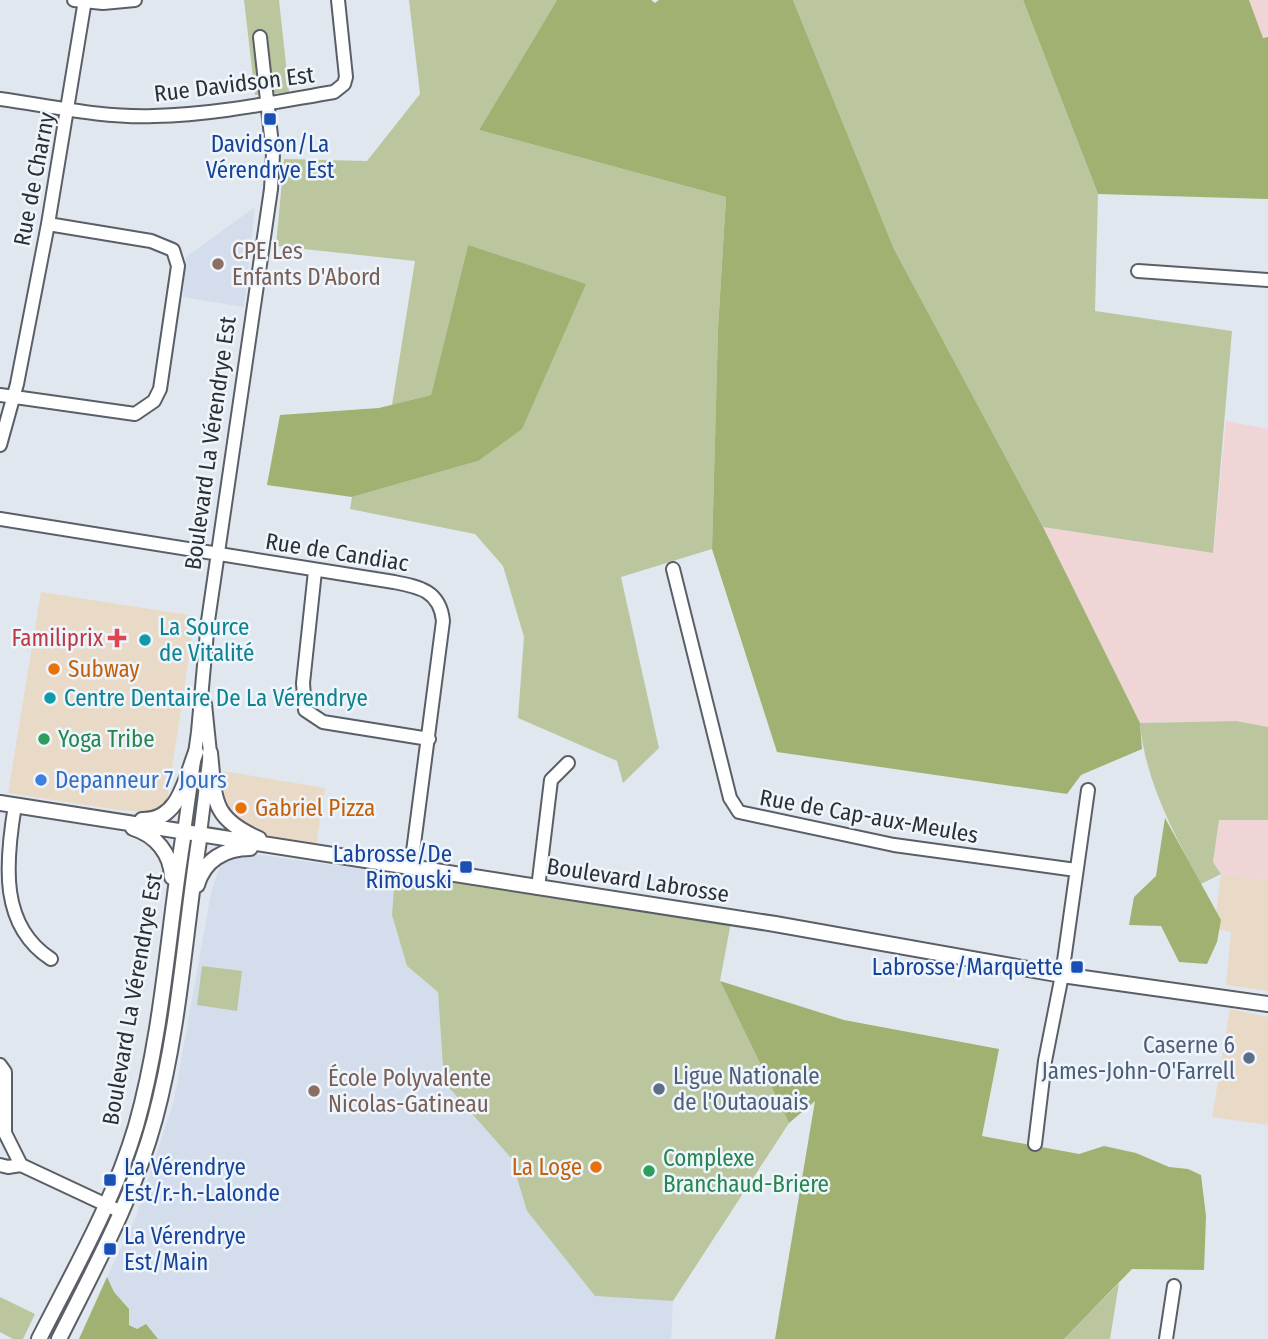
<svg xmlns="http://www.w3.org/2000/svg" width="1268" height="1339" viewBox="0 0 1268 1339" font-family="'Fira Sans Condensed',sans-serif">
<style>
.commercial{fill:#e9dac8}
.industrial{fill:#f0d5d7}
.built{fill:#d3ddeb}
.green{fill:#bbc69f}
.forest{fill:#a0b171}
.lines{fill:none;stroke-linecap:round;stroke-linejoin:round}
.minor-casing{stroke:#5a5f66;stroke-width:16}
.major-casing{stroke:#5a5f66;stroke-width:18}
.minor{stroke:#fff;stroke-width:12}
.major{stroke:#fff;stroke-width:14}
.transit-dot{fill:#1a4fb4;stroke:#eff5fd;stroke-width:2.5}
.education-dot{fill:#8d6e63;stroke:#eff5fd;stroke-width:2.5}
.health-dot{fill:#e0444e;stroke:#eff5fd;stroke-width:2.5}
.culture-dot{fill:#0f9aa8;stroke:#eff5fd;stroke-width:2.5}
.food-dot{fill:#e8710a;stroke:#eff5fd;stroke-width:2.5}
.leisure-dot{fill:#2e9e5b;stroke:#eff5fd;stroke-width:2.5}
.shop-dot{fill:#3f7fe0;stroke:#eff5fd;stroke-width:2.5}
.service-dot{fill:#5c6f8a;stroke:#eff5fd;stroke-width:2.5}
.labels{text-anchor:middle;stroke-width:5;stroke-linejoin:round;paint-order:stroke}
.street-label{font-size:23px;fill:#2d2f32;stroke:#eff5fd}
.transit-label{font-size:23px;fill:#164399;stroke:#eff5fd;text-anchor:end}
.education-label{font-size:23px;fill:#785e54;stroke:#eff5fd;text-anchor:start}
.culture-label{font-size:23px;fill:#0d838f;stroke:#eff5fd;text-anchor:start}
.health-label{font-size:23px;fill:#be3a42;stroke:#eff5fd;text-anchor:end}
.food-label{font-size:23px;fill:#c56008;stroke:#eff5fd;text-anchor:start}
.leisure-label{font-size:23px;fill:#27864d;stroke:#eff5fd;text-anchor:start}
.shop-label{font-size:23px;fill:#366cbe;stroke:#eff5fd;text-anchor:start}
.service-label{font-size:23px;fill:#4e5e75;stroke:#eff5fd;text-anchor:end}
</style>
<rect width="100%" height="100%" fill="#e1e7ef"/>
<!-- commercial -->
<path class="commercial" d="M41,592L195,616L167,802L150,812L119,810L8,793Z
M223,771L325,788L316,845L241,830L224,806Z
M1221,874L1268,880V991L1226,985L1231,932L1214,929Z
M1230,1009L1268,1017V1125L1212,1117Z"/>
<!-- industrial -->
<path class="industrial" d="M1249,0H1268V37L1263,39Z
M1226,421L1268,429V727L1236,721L1140,723L1043,527L1213,553Z
M1219,820H1268V880L1221,874L1213,862Z"/>
<!-- built -->
<path class="built" d="M255,207L244,307L183,297L186,257Z
M240,852L395,874L392,915L407,966L438,991L444,1082L511,1158L527,1211L595,1296L673,1301L671,1339H158L146,1325L137,1329L129,1325V1309L114,1292L107,1277L136,1217L174,1100L211,893L220,866Z"/>
<!-- green -->
<path class="green" d="M244,0H279L289,92L255,95Z
M409,0H557L479,130L726,197L718,329L712,549L621,577L659,748L623,783L617,761L518,718L524,637L503,566L475,534L350,509L352,497L478,461L468,245L431,395L392,405L415,261L276,246L284,159L367,161L420,94Z
M793,0H1023L1098,194L1095,311L1232,331L1213,553L1043,527L894,249Z
M1236,721L1268,727V820H1219L1213,862L1221,874L1201,884C1174,834 1145,781 1140,723Z
M395,874L731,922L720,981L789,1123L673,1301L595,1296L527,1211L511,1158L444,1082L438,992L407,966L392,915Z
M202,966L242,971L237,1011L197,1005Z
M1119,1283L1110,1339H1064Z
M0,1297L35,1314L23,1339H13L0,1332Z"/>
<!-- forest -->
<path class="forest" d="M557,0H651L655,3L659,0H793L894,249L1043,527L1140,723L1142,749L1081,775L1067,794L777,752L712,549L718,329L726,197L479,130Z
M1023,0H1249L1263,38L1268,37V199L1098,194Z
M468,245L586,284L522,429L478,461L352,497L267,485L280,415L379,408L431,395Z
M1165,818L1221,920L1217,942L1207,964L1179,962L1161,926L1129,925L1134,897L1156,876Z
M720,981L844,1020L999,1049L982,1136L1079,1154L1104,1146L1136,1153L1169,1167L1188,1169L1201,1175L1206,1216L1204,1270L1132,1269L1064,1339H775L815,1101L789,1123Z
M107,1277L114,1292L129,1309V1325L137,1329L146,1324L158,1339H79Z"/>
<g class="lines">
<!-- minor casing -->
<g class="minor-casing">
<path id="minor" d="M74,0L103,3L135,0
M0,99C51,106 102,118 154,116C214,115 275,102 334,92L344,84L346,77L338,0
M1138,271L1268,280
M0,395L135,414L154,401L160,389L178,266L173,250L151,241L48,224
M0,445L17,384L48,224L85,0
M0,519L394,582C420,587 440,591 443,621L411,867
M673,569L730,798L739,812L894,845L1076,870
M315,571L303,683L305,710L323,722L429,739
M15,805C5,865 0,926 51,959
M184,832L198,732L208,621L271,189L273,154L260,37
M200,834L210,753L205,704
M538,888L551,780L568,763
M0,1065L5,1072V1133L21,1165L115,1209
M1035,1144L1045,1061L1062,975L1088,790
M0,1165L8,1167L21,1165
M1166,1339L1174,1286"/>
</g>
<!-- major casing -->
<g class="major-casing">
<path id="major" d="M210,753C215,800 211,818 259,839
M0,803L775,924L1062,975L1268,1004
M142,820C179,821 185,780 196,752
M133,828C156,835 171,854 172,877
M197,885C204,860 225,848 250,848
M39,1339C74,1270 114,1201 136,1126C163,1031 168,929 184,832
M59,1339C95,1267 134,1197 155,1119C180,1026 185,929 200,834"/>
</g>
<!-- minor -->
<use href="#minor" class="minor"/>
<!-- major -->
<use href="#major" class="major"/>
</g>
<!-- markers -->
<g class="transit-dot">
<rect x="263" y="112" width="14" height="14" rx="3.5"/>
<rect x="459" y="860" width="14" height="14" rx="3.5"/>
<rect x="1070" y="960" width="14" height="14" rx="3.5"/>
<rect x="103" y="1173" width="14" height="14" rx="3.5"/>
<rect x="103" y="1242" width="14" height="14" rx="3.5"/>
</g>
<g class="education-dot">
<circle cx="218" cy="264" r="7"/>
<circle cx="314" cy="1091" r="7"/>
</g>
<path class="health-dot" d="M113.5 627.5h7v7h7v7h-7v7h-7v-7h-7v-7h7z"/>
<g class="culture-dot">
<circle cx="145" cy="640" r="7"/>
<circle cx="50" cy="698" r="7"/>
</g>
<g class="food-dot">
<circle cx="54" cy="669" r="7"/>
<circle cx="241" cy="808" r="7"/>
<circle cx="596" cy="1167" r="7"/>
</g>
<g class="leisure-dot">
<circle cx="44" cy="739" r="7"/>
<circle cx="649" cy="1171" r="7"/>
</g>
<circle class="shop-dot" cx="41" cy="780" r="7"/>
<g class="service-dot">
<circle cx="1249" cy="1058" r="7"/>
<circle cx="659" cy="1089" r="7"/>
</g>
<g class="labels">
<!-- street labels -->
<g class="street-label">
<text transform="translate(234 84) rotate(-7)" y="8">Rue Davidson Est</text>
<text transform="translate(34 179) rotate(-79)" y="8">Rue de Charny</text>
<text transform="translate(210 443) rotate(-82)" y="8">Boulevard La Vérendrye Est</text>
<text transform="translate(337 552) rotate(9)" y="8">Rue de Candiac</text>
<text transform="translate(869 816) rotate(10)" y="8">Rue de Cap-aux-Meules</text>
<text transform="translate(638 880) rotate(9)" y="8">Boulevard Labrosse</text>
<text transform="translate(132 999) rotate(-80)" y="8">Boulevard La Vérendrye Est</text>
</g>
<!-- transit labels -->
<g class="transit-label">
<text x="270" y="152" text-anchor="middle">Davidson/La<tspan x="270" dy="26">Vérendrye Est</tspan></text>
<text x="452" y="862">Labrosse/De<tspan x="452" dy="26">Rimouski</tspan></text>
<text x="1063" y="975">Labrosse/Marquette</text>
<text x="124" y="1175" text-anchor="start">La Vérendrye<tspan x="124" dy="26">Est/r.-h.-Lalonde</tspan></text>
<text x="124" y="1244" text-anchor="start">La Vérendrye<tspan x="124" dy="26">Est/Main</tspan></text>
</g>
<!-- education labels -->
<g class="education-label">
<text x="232" y="259">CPE Les<tspan x="232" dy="26">Enfants D'Abord</tspan></text>
<text x="328" y="1086">École Polyvalente<tspan x="328" dy="26">Nicolas-Gatineau</tspan></text>
</g>
<!-- culture labels -->
<g class="culture-label">
<text x="159" y="635">La Source<tspan x="159" dy="26">de Vitalité</tspan></text>
<text x="64" y="706">Centre Dentaire De La Vérendrye</text>
</g>
<!-- health labels -->
<g class="health-label">
<text x="103" y="646">Familiprix</text>
</g>
<!-- food labels -->
<g class="food-label">
<text x="68" y="677">Subway</text>
<text x="255" y="816">Gabriel Pizza</text>
<text x="582" y="1175" text-anchor="end">La Loge</text>
</g>
<!-- leisure labels -->
<g class="leisure-label">
<text x="58" y="747">Yoga Tribe</text>
<text x="663" y="1166">Complexe<tspan x="663" dy="26">Branchaud-Briere</tspan></text>
</g>
<!-- shop labels -->
<g class="shop-label">
<text x="55" y="788">Depanneur 7 Jours</text>
</g>
<!-- service labels -->
<g class="service-label">
<text x="1235" y="1053">Caserne 6<tspan x="1235" dy="26">James-John-O'Farrell</tspan></text>
<text x="673" y="1084" text-anchor="start">Ligue Nationale<tspan x="673" dy="26">de l'Outaouais</tspan></text>
</g>
</g>
</svg>
